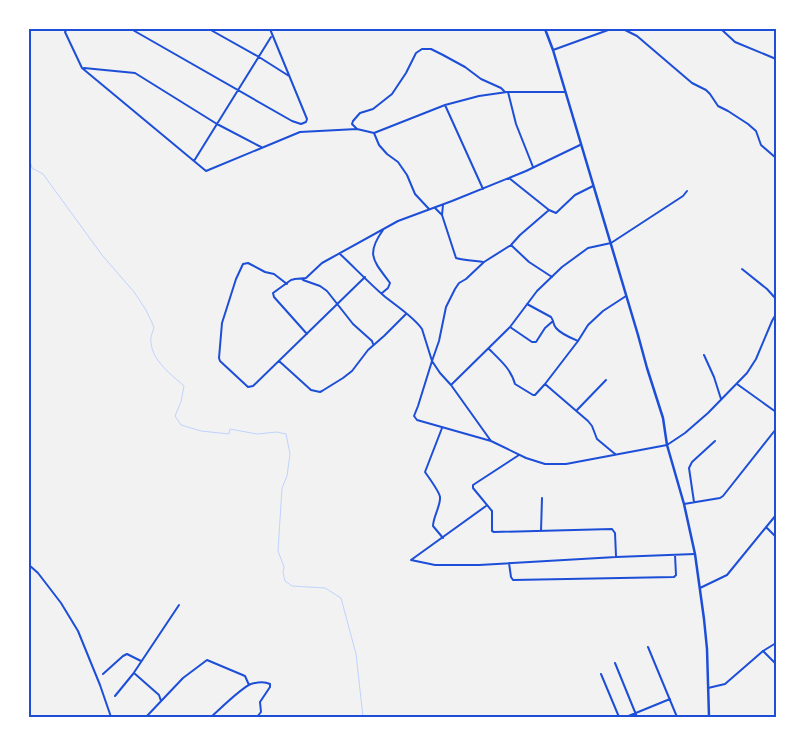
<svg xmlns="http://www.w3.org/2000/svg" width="805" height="746" viewBox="0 0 805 746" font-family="Figtree,sans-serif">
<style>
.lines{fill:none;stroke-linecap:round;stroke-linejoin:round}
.stream{stroke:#bfd3fe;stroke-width:1}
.minor{stroke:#1d4ed8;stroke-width:2}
.tertiary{stroke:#1d4ed8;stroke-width:2}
.primary{stroke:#1d4ed8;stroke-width:2.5}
.neatline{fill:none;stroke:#1d4ed8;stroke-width:2}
</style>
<rect width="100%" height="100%" fill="#f2f2f2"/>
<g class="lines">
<!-- stream -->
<path class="stream" d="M29,157L32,168L43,174L102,255L134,292L146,310L154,327C153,332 150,337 151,342C152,361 172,375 184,386L181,402L175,416L181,425L201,431L229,434L230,429L257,434L277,432L286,434L290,454L287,476L282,488L278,551L284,567L283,573L285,581L292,586L325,588L341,598L356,654L363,717"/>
<!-- minor -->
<path class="minor" d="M67,29L65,32L82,68L206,171L300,132L357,129L374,133L445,105L479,96L507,92H565
M131,29L292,121L301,124L306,122L307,119L270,29
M209,29L259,57L289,76
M623,29L637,36L692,83L706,90L710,94L718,106L728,111L748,124L756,131L761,145L776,158
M721,29L735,42L776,59
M553,50L611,29
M84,68L135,73L217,124L261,147
M508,92L516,124L533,167
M445,105L483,189
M357,129L352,124L353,121L360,113L373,109L392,94L406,73L416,53L422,49H431L443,55L465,67L481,79L501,88L505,92
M374,133L379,145L387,154L398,162L407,175L415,194L429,209
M194,161L271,37
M509,178L549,210L556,213L575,195L593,186
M435,208L442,215L456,258C462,260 476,261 483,262
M549,210L520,235L511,245L484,262L466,279L459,283L455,289L446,307L439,341L432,361L418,406L414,416L417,420L491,441L526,458L545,464H566L667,445L685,433L708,413L747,373L756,359L772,321L776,314
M442,215L443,205
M511,245L529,262L552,277
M340,254C354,267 368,282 383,295C396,306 413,316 422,329L432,361L440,373L451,385L491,441
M742,269L767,289L776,299
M303,280L320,286L327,291L353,324L372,341L373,344
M287,284L274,274L265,272L248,263L243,264L236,279L222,323L219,358L220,361L248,387L253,386L365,277
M382,293L388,288L390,283C374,261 365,255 383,230
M527,304L551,317C554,321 553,325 556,328C561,334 571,338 578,341
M510,327L532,342H536L545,328L553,321
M307,334L274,297L273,293L291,280L295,279L306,278L322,263L398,221L452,201L526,171L580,145
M489,349C500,360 511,369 515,384L533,395H535L545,384L578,341L588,325L603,311L626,296
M704,355L714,377L721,399
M279,361L311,390L320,392L322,391L343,378L352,371L368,350L384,336L406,314
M545,384L588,421L592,426L597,439L615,454
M737,384L776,412
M451,385L510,327L537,291L562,267L588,248L611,243L683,196L687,191
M577,410L606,380
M442,428L425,472C429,478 439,491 440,497C441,505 433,517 433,526L443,538
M519,455L473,485V488L492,511V531L494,532L612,529L615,533L616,556
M694,502L689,468L692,462L715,441
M684,504L720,498L723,496L776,429
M766,527L776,537
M541,531L542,498
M411,560L435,565H479L616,557L695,554
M411,560L486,506
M509,563L511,577L513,580L674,577L676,575L675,555
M29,565L38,573L61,603L78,631L100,685L111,717
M700,588L727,575L776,515
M648,647L677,717
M763,651L776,664
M615,663L637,717
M134,673L159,695L161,701
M103,674L123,656L127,654L141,661
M601,674L619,717
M115,696L133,674L179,605
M71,716L72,717
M146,717L183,678L207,660L245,676L249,685
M211,717C220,709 241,688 251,684C258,682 264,681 270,684V687L260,702L261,712L257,717
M626,717L670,699"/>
<!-- tertiary -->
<path class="tertiary" d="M708,688L725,684L763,651L776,643"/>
<!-- primary -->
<path class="primary" d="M545,29L553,50L638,335L647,368L663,418L667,445L684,504L695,554L704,619L707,649L709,717"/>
</g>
<!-- border -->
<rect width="805" height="746" fill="none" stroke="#ffffff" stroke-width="60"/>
<rect x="30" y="30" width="745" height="686" class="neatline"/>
</svg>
